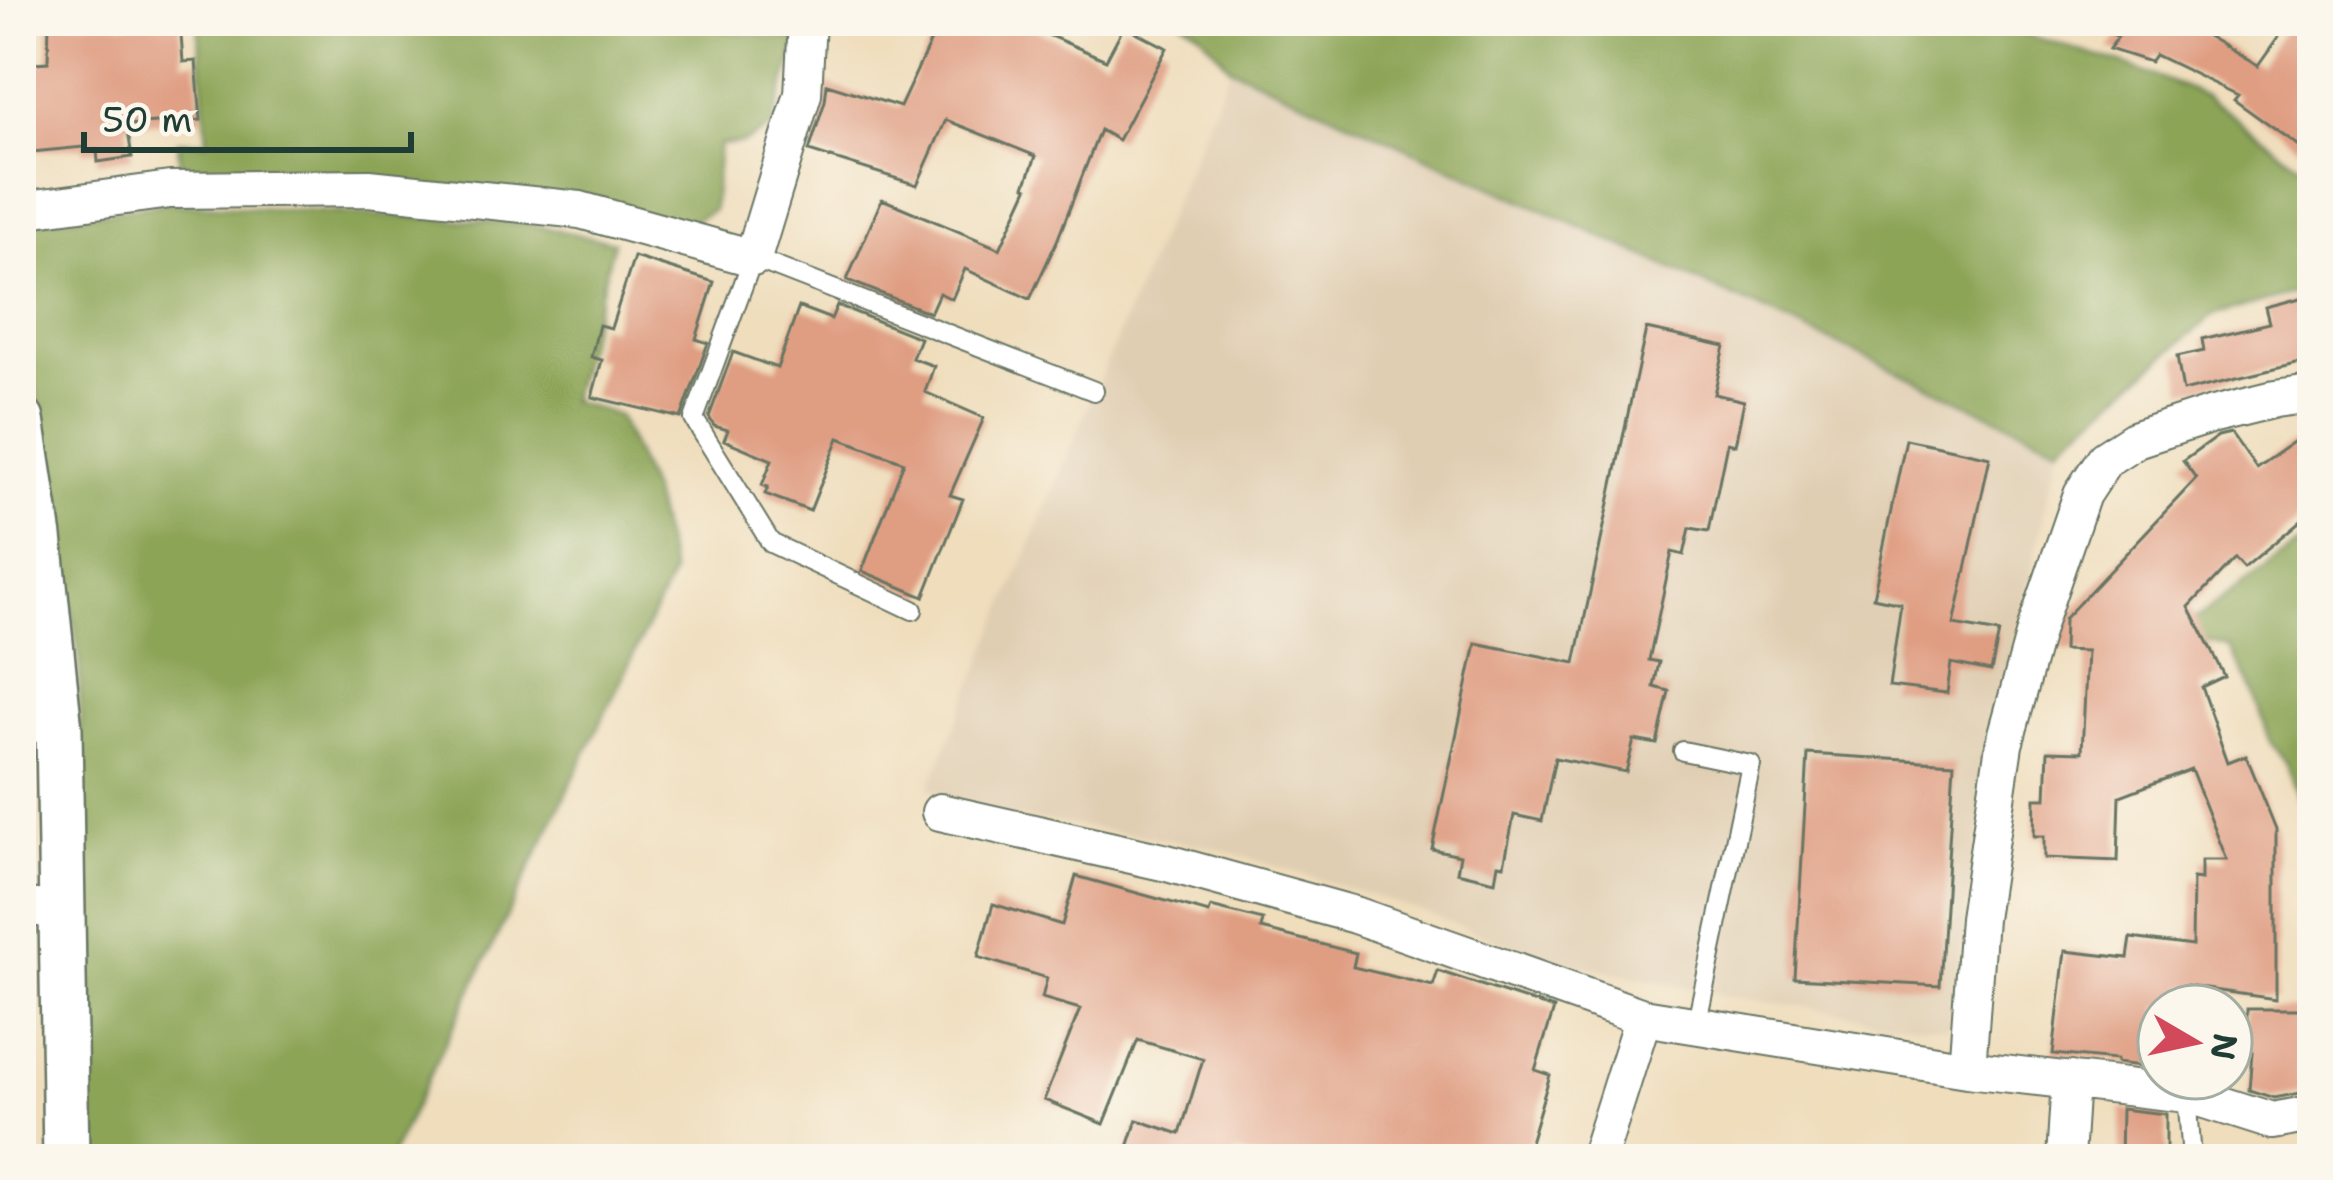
<svg xmlns="http://www.w3.org/2000/svg" width="2333" height="1180" viewBox="0 0 2333 1180" font-family="'Shantell Sans',sans-serif">
<style>
.built{fill:#e0ceb2}
.forest{fill:#8ca456;stroke:#567045;stroke-width:3}
.building{fill:#df9d82}
.lines{fill:none;stroke-linecap:round;stroke-linejoin:round}
.service-casing{stroke:#687564;stroke-width:22}
.minor-casing{stroke:#687564;stroke-width:40}
.tertiary-casing{stroke:#687564;stroke-width:50}
.service{stroke:#fff;stroke-width:18}
.minor{stroke:#fff;stroke-width:36}
.tertiary{stroke:#fff;stroke-width:45}
</style>
<rect width="100%" height="100%" fill="#fbf7ec"/>
<filter id="ink" filterUnits="userSpaceOnUse"><feTurbulence type="fractalNoise" baseFrequency=".00833" numOctaves="2"/><feDisplacementMap in="SourceGraphic" scale="24" xChannelSelector="R" yChannelSelector="G"/><feConvolveMatrix kernelMatrix="1 2 1 2 8 2 1 2 1" color-interpolation-filters="sRGB"/></filter>
<filter id="wash" filterUnits="userSpaceOnUse"><feTurbulence type="fractalNoise" baseFrequency=".004" numOctaves="4" result="noise"/><feDisplacementMap in="SourceGraphic" scale="48" xChannelSelector="R" yChannelSelector="G"/><feGaussianBlur stdDeviation="2.7" result="paint"/><feColorMatrix in="noise" values="0 0 0 0 0 0 0 0 0 0 0 0 0 0 0 0 0 1.4 0 .05"/><feComposite in="paint" operator="in"/></filter>
<g filter="url(#wash)">
<rect width="100%" height="100%" fill="#efddbc"/>
<!-- built -->
<path class="built" d="M1230,67L2060,446L1995,734L1948,1028L1731,997L1533,955L1415,909L1209,846L1001,815L929,788Z"/>
<!-- forest -->
<path class="forest" d="M198,21H721L725,31L798,40L771,128L742,143L719,145L713,210L693,221L180,172L178,141L207,142Z
M1182,21H1993L2014,31L2130,66L2206,96L2312,174V287L2211,316L2060,446L1230,67L1199,31Z
M168,203L528,224L614,242L570,401L618,415L652,494L672,575L389,1159H82L80,661L21,300V224Z
M2312,537V843L2307,841L2304,814L2287,764L2271,743L2252,688L2231,648L2204,642L2192,621Z"/>
<g id="blocks">
<!-- building -->
<path class="building" d="M49,21H119V24L180,21L183,62L196,61L201,120L127,125L132,157L98,162L97,150L84,152L83,147L21,153V64L48,62Z
M940,21H1016L1106,60L1124,26L1167,48L1118,140L1100,130L1057,241L1030,299L965,269L952,299L939,293L930,313L847,280L882,199L1000,249L1028,188L1025,186L1036,156L946,120L917,185L809,151L825,101L827,84L900,107Z
M2085,21H2182L2258,66L2290,21H2312V156L2234,100L2238,95L2155,55L2150,62L2109,49L2118,37Z
M634,257L714,282L696,339L708,343L681,418L592,397L602,360L591,357L599,325L611,328Z
M2312,295V360L2183,391L2177,357L2204,351L2202,339L2270,323L2266,307Z
M837,305L920,338L912,358L934,366L925,392L984,418L950,495L963,499L924,597L862,571L904,462L839,438L810,511L765,494L768,487L762,485L772,460L724,440L728,430L714,426L709,417L733,352L777,368L799,307L831,319Z
M1646,329L1725,346L1714,394L1744,401L1735,445L1727,443L1709,531L1690,528L1684,555L1672,552L1649,660L1659,662L1654,687L1669,691L1657,744L1634,740L1626,772L1555,758L1542,821L1514,815L1504,865L1498,864L1495,881L1457,872L1460,855L1432,849L1476,643L1575,663Z
M2231,433L2256,468L2299,438L2312,457V511L2244,568L2235,558L2189,607L2224,676L2201,687L2228,762L2246,755L2276,829V999L2185,986L2182,1006H2159V1068L2116,1063V1060L2053,1054L2065,951L2128,958L2131,938L2192,946L2193,878L2202,879V860H2227L2191,769L2120,796L2118,861L2044,858V836H2034L2035,798H2046L2048,751L2082,752L2087,651L2063,650L2064,619L2196,479L2183,461L2218,436Z
M1906,439L1990,457L1954,625L1999,633L1991,671L1951,663L1947,693L1889,686L1901,603L1873,597Z
M1808,754L1954,763L1940,986L1795,978Z
M1076,876L1209,913L1211,907L1263,920L1261,929L1356,953L1353,967L1433,986L1438,971L1554,1009L1535,1070L1550,1075L1525,1159H1262L1235,1153L1234,1159H1124L1137,1120L1180,1134L1203,1059L1138,1040L1104,1124L1044,1100L1080,1009L1042,998L1047,978L978,957L993,904L1062,925Z
M2247,1009H2308L2306,1092L2274,1098L2249,1090L2252,1053H2246Z
M2121,1109L2166,1114V1159H2120Z"/>
</g>
</g>
<g filter="url(#ink)">
<use href="#blocks" fill-opacity="0" stroke="#687564" stroke-width="3"/>
<g class="lines">
<!-- service casing -->
<g class="service-casing">
<path id="service" d="M913,610L771,543L694,419L753,258L1094,391
M1683,751L1751,765L1696,1026
M2187,1094L2192,1159"/>
</g>
<!-- minor casing -->
<g class="minor-casing">
<path id="minor" d="M21,210L170,190L369,188L580,210L753,258L803,94L807,21
M21,719L59,729
M940,812L1167,863L1355,915L1643,1017L1967,1069L2187,1094L2272,1121L2312,1114
M21,906L62,911
M1967,1069L1978,918L2004,745L2037,625L2082,494L2105,459L2136,439L2210,415L2275,399L2312,394
M1598,1159L1643,1017
M2065,1159L2070,1080"/>
</g>
<!-- tertiary casing -->
<g class="tertiary-casing">
<path id="tertiary" d="M21,420L39,537L59,729L66,1159"/>
</g>
<!-- service -->
<use href="#service" class="service"/>
<!-- minor -->
<use href="#minor" class="minor"/>
<!-- tertiary -->
<use href="#tertiary" class="tertiary"/>
</g>
</g>
<!-- margin -->
<rect width="2333" height="1180" fill="none" stroke="#fbf7ec" stroke-width="72"/>
<!-- north arrow -->
<g transform="translate(2195 1042) rotate(99)"><circle r="57" fill="#fbf7ec" stroke="#a3ada2" stroke-width="3"/>
<path d="M0-9L21 45L0 30L-21 45Z" fill="#d1495b"/>
<text y="-18" font-size="33" font-weight="bold" text-anchor="middle" fill="#1f3d34">N</text>
</g>
<!-- scale -->
<path d="M84 132v18h327v-18" fill="none" stroke="#1f3d34" stroke-width="6"/>
<text x="102" y="132" font-size="36" fill="#1f3d34" stroke="#fbf7ec" stroke-width="9" paint-order="stroke">50 m</text>
</svg>
